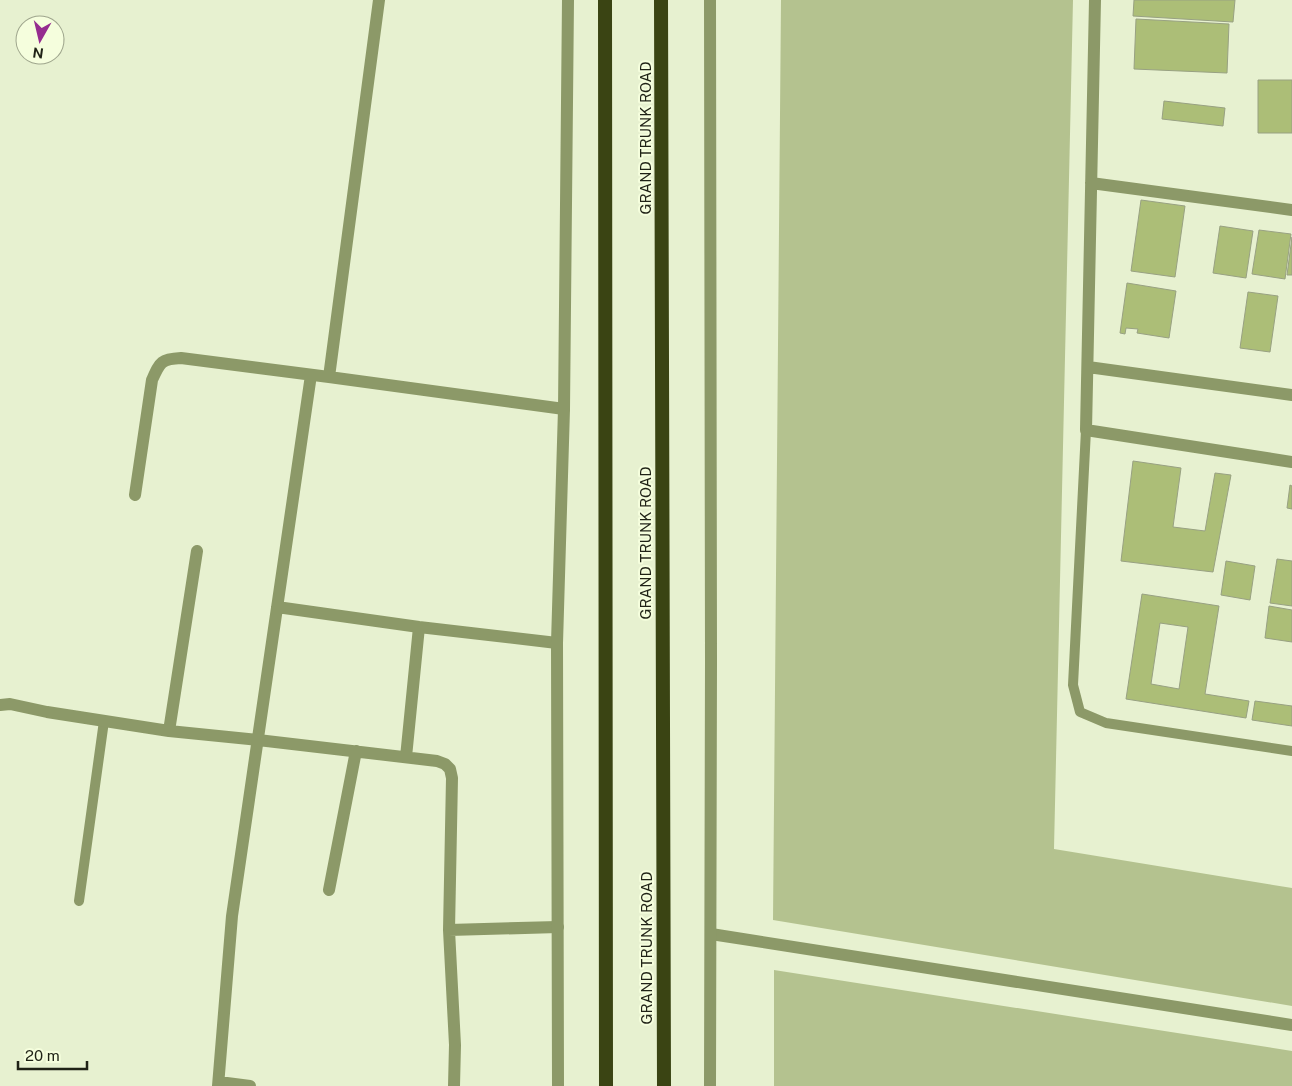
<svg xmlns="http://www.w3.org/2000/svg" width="1292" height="1086" viewBox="0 0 1292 1086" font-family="'Public Sans',sans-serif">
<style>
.green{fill:#b4c28f}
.building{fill:#acbe77;stroke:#98a182;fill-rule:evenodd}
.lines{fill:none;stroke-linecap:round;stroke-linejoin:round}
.service{stroke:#8c9968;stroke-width:10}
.minor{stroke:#8c9968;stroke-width:12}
.tertiary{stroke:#8c9968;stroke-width:12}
.trunk{stroke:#3a4413;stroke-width:14}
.labels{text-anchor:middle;stroke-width:4;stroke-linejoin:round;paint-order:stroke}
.street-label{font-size:15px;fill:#1f2216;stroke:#f5fedd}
</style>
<rect width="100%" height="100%" fill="#e7f1d0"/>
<!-- green -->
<path class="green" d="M781,0H1073L1054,849L1292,888V1006L773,920Z
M774,970L1292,1051V1086H774Z"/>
<!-- building -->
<path class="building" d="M1134,0H1235L1233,22L1133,16Z
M1136,19L1229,24L1227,73L1134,69Z
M1258,80H1292V133H1258Z
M1164,101L1225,108L1223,126L1162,119Z
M1141,200L1185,206L1175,277L1131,271Z
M1220,226L1253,231L1246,278L1213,273Z
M1259,230L1291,234L1285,279L1252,274Z
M1292,237V275H1287Z
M1127,283L1176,291L1169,338L1137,333L1138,329L1126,328L1125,334L1120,333Z
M1248,292L1278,296L1270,352L1240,348Z
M1133,461L1181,468L1173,527L1205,531L1215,473L1231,475L1213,572L1121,561Z
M1290,485L1292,486V509L1287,508Z
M1277,559L1292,561V606L1270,603Z
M1226,561L1255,566L1250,600L1221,595Z
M1142,594L1219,606L1205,694L1249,701L1246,718L1126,699ZM1160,623L1188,627L1179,689L1151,684Z
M1269,606L1292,610V642L1265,638Z
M1255,701L1292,706V726L1252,720Z"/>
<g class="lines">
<!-- service -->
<path class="service" d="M1086,430L1073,685L1080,712L1106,723L1292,751
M79,901L104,721"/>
<!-- minor -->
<path class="minor" d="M1095,0L1086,430L1292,462
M1091,183L1292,210
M1088,367L1292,395
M329,377L379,0
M135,495L152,380C160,362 161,359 181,358L329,377L564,409
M277,607L419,627L557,643
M0,705L10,704L47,712L169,731L258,740L437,761L445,764L450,769L452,778L449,930L455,1045L454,1086
M169,731L197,551
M406,757L419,627
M329,890L356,751
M449,930L558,927
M711,934L1292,1025
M219,1082L250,1086
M218,1086L232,916L311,375"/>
<!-- tertiary -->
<path class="tertiary" d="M558,1086L557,643L564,409L568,0
M710,1086L711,662L710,0"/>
<!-- trunk -->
<path class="trunk" d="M605,0L606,1086
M661,0L664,1086"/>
</g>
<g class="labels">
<!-- street labels -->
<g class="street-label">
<text transform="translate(646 138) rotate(-90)" y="5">GRAND TRUNK ROAD</text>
<text transform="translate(646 543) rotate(-90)" y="5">GRAND TRUNK ROAD</text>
<text transform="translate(647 948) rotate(-90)" y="5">GRAND TRUNK ROAD</text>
</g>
</g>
<!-- north arrow -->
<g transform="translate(40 40) rotate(188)"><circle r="24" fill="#f5fedd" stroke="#9fa68d"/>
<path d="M0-4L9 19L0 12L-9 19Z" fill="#952c8f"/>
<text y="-8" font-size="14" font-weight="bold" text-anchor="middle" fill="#1f2216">N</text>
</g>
<!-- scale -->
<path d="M18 1061v8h69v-8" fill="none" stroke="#1f2216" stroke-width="2.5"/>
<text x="25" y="1061" font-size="15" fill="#1f2216" stroke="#f5fedd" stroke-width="4" paint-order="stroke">20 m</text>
</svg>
